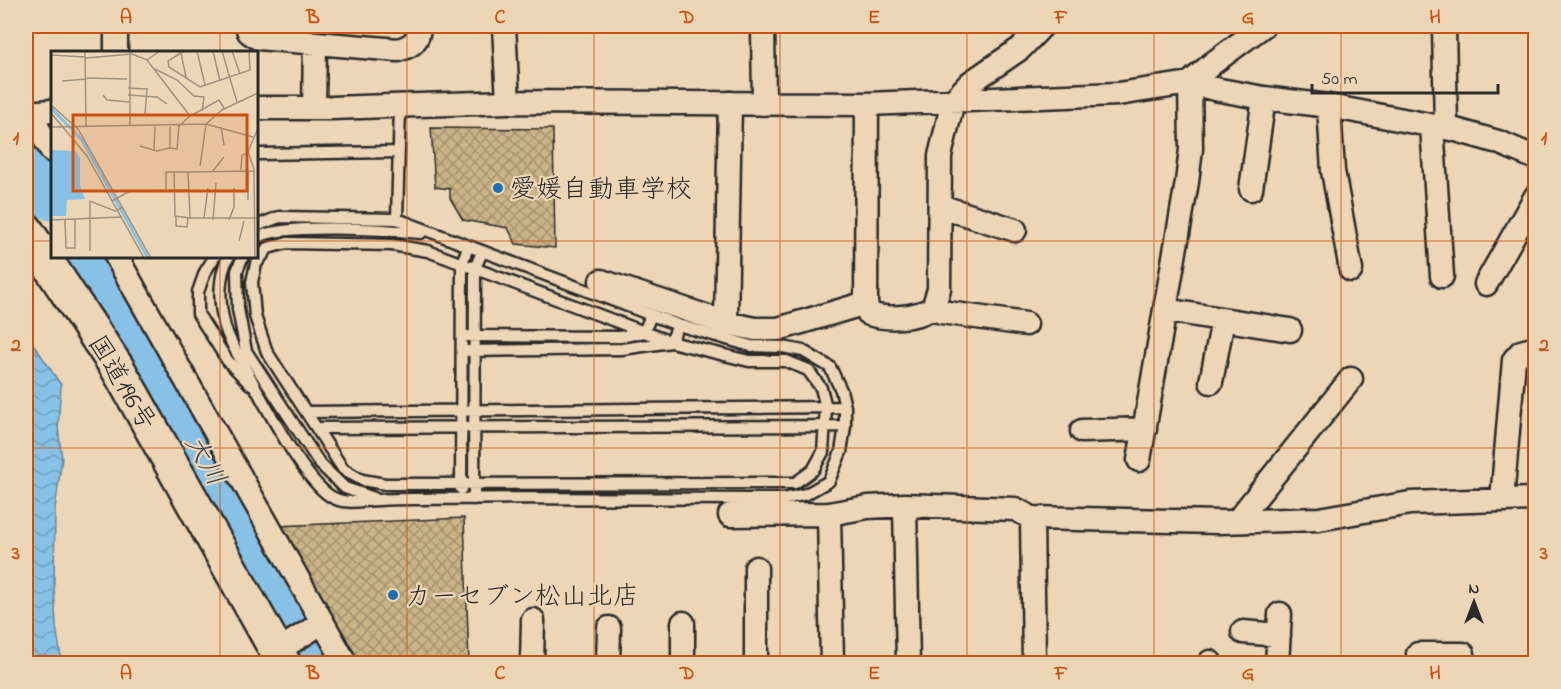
<svg xmlns="http://www.w3.org/2000/svg" width="1561" height="689" viewBox="0 0 1561 689" font-family="'Indie Flower','Klee One',sans-serif">
<style>
.water{fill:url(#water-waves);stroke:#62869b;stroke-width:1.5}
.lines{fill:none;stroke-linecap:round;stroke-linejoin:round}
.river{stroke:#87c2e6;stroke-width:45}
.building{fill:url(#building-cross-hatch);stroke:#2b2b2b;stroke-width:1.5}
.lane-casing{stroke:#2b2b2b;stroke-width:15}
.street-casing{stroke:#2b2b2b;stroke-width:27}
.highway-casing{stroke:#2b2b2b;stroke-width:38}
.lane{stroke:#edd6b6;stroke-width:10}
.street{stroke:#edd6b6;stroke-width:22}
.highway{stroke:#edd6b6;stroke-width:33}
.grid{fill:none;stroke:#cc5211;stroke-width:1.5;stroke-opacity:0.55}
.poi-dot{fill:#1f6fb2;stroke:#edd6b6;stroke-width:2}
.labels{text-anchor:middle;stroke-width:4.5;stroke-linejoin:round;paint-order:stroke}
.poi-label{font-size:26px;fill:#2b2b2b;stroke:#edd6b6;text-anchor:start}
.street-label{font-size:26px;fill:#2b2b2b;stroke:#edd6b6}
.water-label{font-size:27px;font-style:italic;fill:#3d4950;stroke:#edd6b6}
.inset-river{fill:none;stroke:#87c2e6;stroke-width:3}
.inset-road{fill:none;stroke:#9f927e;stroke-width:1.5}
.view{fill:#cc5211;fill-opacity:0.15;stroke:#cc5211;stroke-width:3}
.inset-edge{fill:none;stroke:#2b2b2b;stroke-width:3}
.neatline{fill:none;stroke:#cc5211;stroke-width:2}
.grid-label{font-size:20px;text-anchor:middle;font-weight:bold;fill:#cc5211}
</style>
<defs>
<pattern id="water-waves" width="16" height="10" patternUnits="userSpaceOnUse" patternTransform="scale(1.5)"><rect width="16" height="10" fill="#87c2e6"/><path d="M0 5q4-4 8 0t8 0" fill="none" stroke="#6f9ebb"/></pattern>
<pattern id="building-cross-hatch" width="8" height="8" patternUnits="userSpaceOnUse" patternTransform="scale(1.5)"><rect width="8" height="8" fill="#cab487"/><path d="M0 0l8 8M0 8l8-8" fill="none" stroke="#a4936f"/></pattern>
</defs>
<rect width="100%" height="100%" fill="#edd6b6"/>
<filter id="ink" filterUnits="userSpaceOnUse"><feTurbulence type="fractalNoise" baseFrequency=".0167" numOctaves="2"/><feDisplacementMap in="SourceGraphic" scale="12" xChannelSelector="R" yChannelSelector="G"/><feConvolveMatrix kernelMatrix="1 2 1 2 8 2 1 2 1" color-interpolation-filters="sRGB"/></filter>
<g filter="url(#ink)">
<!-- water -->
<path class="water" d="M26,333L61,385L58,428L62,458L55,509L54,585L56,627L62,663H26Z"/>
<g class="lines">
<!-- river -->
<path class="river" d="M26,163L52,198
M91,256L322,664"/>
</g>
<!-- building -->
<path class="building" d="M431,128L553,129L555,248L516,244L508,228L463,220L450,198V189L435,187Z
M464,518L469,664H360L277,526Z"/>
<g class="lines">
<!-- lane casing -->
<g class="lane-casing">
<path id="lane" d="M256,154L398,152
M397,219L400,106
M256,239C275,222 393,230 421,233
M287,243L392,245L428,251L671,342L749,361H786L808,370L821,388L826,407L823,452L813,470L795,483L385,484L362,480L343,469L267,352L255,316L252,282L256,264L268,248Z
M215,256L205,272L198,292V314L227,360L250,384
M229,256C218,275 219,302 224,323C227,338 238,354 245,368C262,399 302,478 330,496C345,506 363,500 379,500C391,499 403,499 415,499C538,497 661,499 784,499L806,494L829,481L841,452L845,426V407L841,390L830,367L803,351L783,347L751,346L678,325L397,219L279,217L256,226
M243,256L237,271L238,309L246,351L320,464L345,488L374,498
M468,336L620,337L644,332L651,315
M468,351L622,349L671,342L678,325
M306,412L845,407
M317,428L845,426
M461,489L462,263L468,247
M474,499L475,268L482,252"/>
</g>
<!-- street casing -->
<g class="street-casing">
<path id="street" d="M247,26L249,32L258,38L398,50C412,46 419,41 419,26
M504,26L508,102
M763,26L764,104
M1444,26L1446,128
M116,52V26
M1329,106L1333,171L1351,270
M256,108H331L508,102L867,104L1118,94L1190,83L1220,90L1264,98L1329,106L1456,130L1498,142L1536,158
M314,108L315,43
M26,113L52,111
M26,114L39,130L52,151
M1432,126L1442,276
M1251,189L1264,98
M940,206L1015,230
M116,256L346,664
M601,281L726,323L755,329H778L866,303L867,104
M1486,284L1536,196
M866,303L869,314C888,320 916,318 933,308L939,289L940,156L953,101L970,83L1021,48L1042,26
M933,308L941,312L1026,324
M1165,310L1290,330
M726,323L730,103
M1211,382L1223,320
M1082,431L1145,429
M1139,460L1187,182L1191,149L1190,83L1213,63L1263,26
M1502,500L1514,360L1521,352L1536,348
M905,505L908,664
M730,515L829,514
M1237,521L1351,379
M756,568V664
M1243,632L1279,635
M277,651L322,623
M1418,654H1463
M532,664L533,620
M608,664L609,628
M683,664V623
M832,664L829,514L868,507L905,505L1015,509L1032,518
M1034,664L1032,518L1219,522L1319,519L1410,503L1536,499
M1210,664V662
M1277,664L1280,614"/>
</g>
<!-- highway casing -->
<g class="highway-casing">
<path id="highway" d="M26,230L118,369L284,664"/>
</g>
<!-- lane -->
<use href="#lane" class="lane"/>
<!-- street -->
<use href="#street" class="street"/>
<!-- highway -->
<use href="#highway" class="highway"/>
</g>
</g>
<!-- grid -->
<path class="grid" d="M220,26V52M407,26V664M594,26V664M780,26V664M967,26V664M1154,26V664M1341,26V664M26,241H52M256,241H1536M220,256V664M26,448H1536"/>
<!-- markers -->
<g class="poi-dot">
<circle cx="498" cy="188" r="6"/>
<circle cx="393" cy="595" r="6"/>
</g>
<g class="labels">
<!-- poi labels -->
<g class="poi-label">
<text x="510" y="197">愛媛自動車学校</text>
<text x="405" y="604">カーセブン松山北店</text>
</g>
<!-- street labels -->
<g class="street-label">
<text transform="translate(123 382) rotate(59)" y="9">国道196号</text>
</g>
<!-- water labels -->
<g class="water-label">
<text transform="translate(206 460) rotate(60)" y="9">大川</text>
</g>
</g>
<!-- overview -->
<g transform="translate(51 51)">
<rect width="207" height="207" fill="#edd6b6"/>
<path d="M0,99L25,100L29,107V134L34,148L16,149L15,165H0Z" fill="#87c2e6"/>
<path class="inset-river" d="M0,57L31,89L97,207"/>
<path class="inset-road" d="M34,0L35,76M79,0V75M133,0L117,10L118,16L149,36L199,19L198,0M146,0L154,34M162,0L169,30M171,0L186,51M181,0L189,23M130,2L135,26M0,4L34,6M35,7L81,3L96,9L109,0M96,9L139,65M104,18L126,29L143,45L153,46L151,60M36,27L76,28M11,30L36,28M77,37L96,38M52,44L56,49L78,51M77,44L106,46L116,53M0,54L27,78L100,207M0,62L36,105L93,207M78,64H94L96,37M155,73L171,59L207,42M0,76L155,73L202,86M170,76L173,94M89,95L106,100L119,97V76M119,97L126,98L128,75L139,65L168,49L173,57M103,100L104,75M149,115L155,73M190,119L191,104L198,102M197,119V149M123,120L124,165L139,167M203,120L137,121L139,167H207M161,121L173,106M115,138V121H137M61,150L79,140L137,139M125,166V175L136,176L137,166M153,167L157,137M0,169L70,166M14,169L15,197H24V168M162,169L165,132M178,169L183,156V137M188,190L193,170M39,200V150L64,160L72,156M204,207L203,118L197,101L207,77"/>
<path class="view" d="M22,64H196V140H22Z"/>
<rect width="207" height="207" class="inset-edge"/>
</g>
<!-- margin -->
<rect width="1561" height="689" fill="none" stroke="#edd6b6" stroke-width="66"/>
<!-- north arrow -->
<g transform="translate(1474 602)" stroke="#edd6b6" stroke-width="4.5" paint-order="stroke">
<path d="M0-4.5L10 22L0 15L-10 22Z" fill="#2b2b2b"/>
<text y="-9" font-size="16" font-weight="bold" text-anchor="middle" fill="#2b2b2b">N</text>
</g>
<!-- scale -->
<path d="M1312 84v9h186v-9" fill="none" stroke="#2b2b2b" stroke-width="3"/>
<text x="1321" y="84" font-size="18" fill="#2b2b2b" stroke="#edd6b6" stroke-width="4.5" paint-order="stroke">50 m</text>
<rect x="33" y="33" width="1495" height="623" class="neatline"/>
<g class="grid-label">
<text x="126" y="23">A</text>
<text x="313" y="23">B</text>
<text x="500" y="23">C</text>
<text x="687" y="23">D</text>
<text x="874" y="23">E</text>
<text x="1061" y="23">F</text>
<text x="1248" y="23">G</text>
<text x="1435" y="23">H</text>
<text x="16" y="144">1</text>
<text x="1544" y="144">1</text>
<text x="16" y="351">2</text>
<text x="1544" y="351">2</text>
<text x="16" y="559">3</text>
<text x="1544" y="559">3</text>
<text x="126" y="679">A</text>
<text x="313" y="679">B</text>
<text x="500" y="679">C</text>
<text x="687" y="679">D</text>
<text x="874" y="679">E</text>
<text x="1061" y="679">F</text>
<text x="1248" y="679">G</text>
<text x="1435" y="679">H</text>
</g>
</svg>
